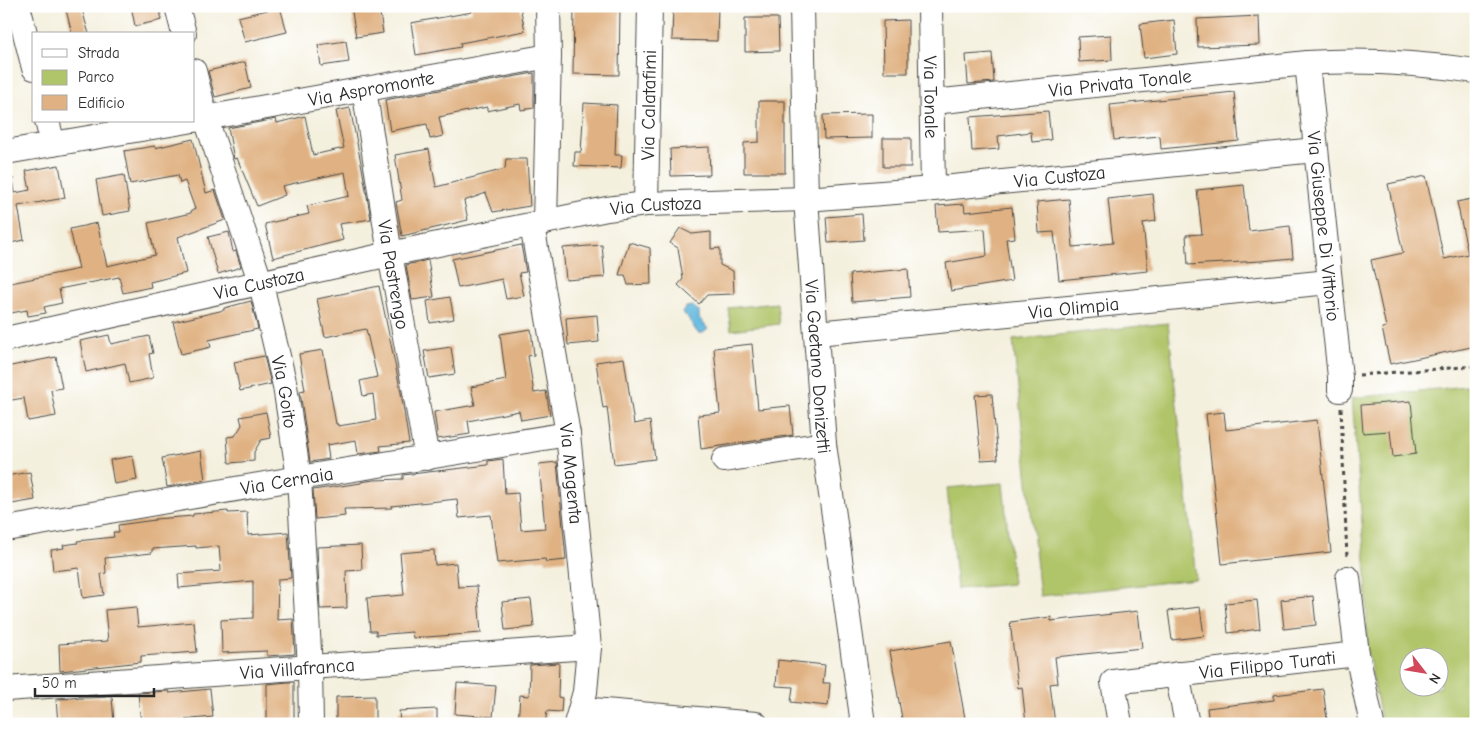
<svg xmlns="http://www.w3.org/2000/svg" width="1482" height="730" viewBox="0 0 1482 730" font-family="'Comic Neue',sans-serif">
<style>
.green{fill:#b0c569;stroke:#6e784a;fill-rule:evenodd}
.water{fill:#63b9df;stroke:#477285}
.building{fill:#e0b283}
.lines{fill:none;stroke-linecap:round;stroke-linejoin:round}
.minor-casing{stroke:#494946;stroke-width:26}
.path{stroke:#494946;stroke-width:3;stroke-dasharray:4 4;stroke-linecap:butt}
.minor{stroke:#fff;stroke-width:24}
.labels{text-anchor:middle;stroke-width:4;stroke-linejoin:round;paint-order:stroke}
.street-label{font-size:19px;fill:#2b2b2b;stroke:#fff}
</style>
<rect width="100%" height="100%" fill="#fff"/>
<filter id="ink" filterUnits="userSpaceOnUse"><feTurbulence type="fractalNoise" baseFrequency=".02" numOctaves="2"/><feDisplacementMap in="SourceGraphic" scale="10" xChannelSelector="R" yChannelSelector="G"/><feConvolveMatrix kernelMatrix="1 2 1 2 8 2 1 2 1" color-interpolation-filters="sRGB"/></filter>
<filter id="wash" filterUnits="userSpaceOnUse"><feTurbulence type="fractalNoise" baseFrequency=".0096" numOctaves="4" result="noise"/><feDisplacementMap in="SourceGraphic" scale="20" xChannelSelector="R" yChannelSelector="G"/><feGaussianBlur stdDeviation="1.12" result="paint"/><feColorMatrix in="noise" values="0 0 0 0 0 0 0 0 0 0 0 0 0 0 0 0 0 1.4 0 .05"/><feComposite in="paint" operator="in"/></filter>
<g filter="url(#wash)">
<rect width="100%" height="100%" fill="#f4f0de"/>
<!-- green -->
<path class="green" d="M777,303L779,324L731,330L728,308Z
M1168,323L1196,579L1040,596L1013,340Z
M1476,385V724H1382L1367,648L1366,573L1352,398ZM1410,658H1440V688H1410Z
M1003,483L1013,584L957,589L947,488Z"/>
<!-- water -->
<path class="water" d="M692,306L699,311V318L708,329L703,333H698C691,325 691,318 682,313L686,307Z"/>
<g id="blocks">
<!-- building -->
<path class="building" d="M65,6H81L89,34H72Z
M131,6H159L162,20L135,26Z
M351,6H379L383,33L356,37Z
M471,6H520L525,31L460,43L461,47L416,55L411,23L472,12Z
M574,6H620L619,75L573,74Z
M673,6H718L717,41L672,40Z
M280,7L287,32L245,42L238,17Z
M1259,16L1260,45L1198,47L1197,19Z
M745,18H778L779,51L745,52Z
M908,20V73H884L883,21Z
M1174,20L1177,54L1144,58L1140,24Z
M1111,35L1112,60L1079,62L1078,37Z
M346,41L349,62L321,66L318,45Z
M992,53L994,82L968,84L966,55Z
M245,62L251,88L215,97L208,71Z
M534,73V108L521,110L520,104L487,111V107L439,117L443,136L430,139L427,124L390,131L385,100Z
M1234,92L1239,141L1161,149L1160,136L1114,140L1110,105Z
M759,101H785V173H744V143L759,142Z
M584,103L617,105L615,155H622L621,168L574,166L575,152H581Z
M350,108L362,168L371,219L339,224L343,240L273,258L265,224L309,214L307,206L349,196L345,172L282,186L285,195L257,206L237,158L234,159L228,128L276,119L277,123L305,116L313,155L344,148L336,111Z
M1048,111L1051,140L1032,142L1031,132L998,136L999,149L972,151L970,117Z
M872,114V138L824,139L823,115Z
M883,138H911V167H883Z
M193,139L206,193L215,190L225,220L178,237L186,273L150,282L151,287L123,293L119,277L59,289L62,303L44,307L46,313L28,316L27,310L6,314V284L79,269L70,229L97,223L107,266L155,255L148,223L191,213V211L195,209L185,181L180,183L178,175L130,184L124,151L155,146V148Z
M709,147L710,175L671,176L670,149Z
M429,149L436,187L505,169L506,159H527L530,206L493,212L486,193L464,201L468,220L402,236L396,202L402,200L395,155Z
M59,165L65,198L18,206L24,240L6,244V179L13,178L15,193L30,190L26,171Z
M124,175L130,211L102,216L96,180Z
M1426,176L1444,259L1468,254L1457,202L1476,198V346L1390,364L1382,328L1386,327L1371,260L1403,253L1388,184Z
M1244,185L1249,231L1290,226L1293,258L1261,261L1188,265L1186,235L1202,234L1197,190Z
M1153,194L1156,221L1143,223L1148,271L1059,280L1054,232L1039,233L1037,202L1069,199L1073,247L1113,243L1108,199Z
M964,204L965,212L1012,207L1015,238L1006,239L1012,281L951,291L946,263L987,256L985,229L938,232L936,206Z
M862,214L864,240L828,243L826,217Z
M680,228L692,234L711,232V249L720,248V265L733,271L734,294L707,295L699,304L678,285L683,279L678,248L670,243Z
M229,232L233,252L236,251L241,267L218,274L208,237Z
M629,242L650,248L651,284L628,285L625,275H619Z
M521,245L526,272L519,273L524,296L506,299L502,279L458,288L452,259Z
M602,245L605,277L566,280L563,248Z
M428,260L434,297L412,300L406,265Z
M908,269L910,297L852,302L850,274Z
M379,286L401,393L409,443L380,446L381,451L358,454L356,440L327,445L329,459L310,462L300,391L305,390L299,354L323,350L336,424H338V426L376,420L373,394L363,396L360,381L377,377L366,329L325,337L317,299Z
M450,297L454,319L430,323L427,301Z
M251,301L258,329L209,340L211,347L181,354L173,322L224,310V308Z
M597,315L599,342L568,345L566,318Z
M531,329L534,355L528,356L534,393L546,391L550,415L521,420L519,411L468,421L470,434L438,439L434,412L475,405L471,387L506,380L500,334Z
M109,335L111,344L149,336L153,353L149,354L153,378L129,383L125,363L86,372L80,341Z
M752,344L758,409L790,406L793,435L701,449L698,415L720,413L714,348Z
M451,347L455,374L429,378L424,351Z
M264,356L271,384L240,391L234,362Z
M56,357L62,388L51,390L56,416L28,421L24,398L6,401V367Z
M624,358L634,424L650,421L655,459L614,464L607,407L603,408L596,362Z
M992,394L998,459L981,460L975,395Z
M1411,401L1416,454L1393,457L1390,431L1363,433L1361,405Z
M266,412L271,438L261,440L254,452V461L229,463L227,437L235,436L242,425L240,417Z
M1224,412L1226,430L1317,420L1331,552L1222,564L1206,414Z
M201,451L205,480L167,487L162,458Z
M133,456L137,480L114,484L110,460Z
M503,459L505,494L518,493L521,530L545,528L539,464L557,462L566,560L546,562L545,559L497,563L491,515L459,518L457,499L391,506L392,508L344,509L345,516L315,519L313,490L361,483V482L374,480L403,479V475L488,465V461Z
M30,472L35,500L6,505V476Z
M228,511V513L247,512L248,535L288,532L291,578L278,579L277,620L293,619L295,654L267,656V651L222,653L221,620L253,618V581L179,588L178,574L221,571L219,546L196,548V546L152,549V553L105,558L106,573L101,574L104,595L83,598L79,568L53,571L51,550L64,548L63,545L78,543L77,541L114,537L113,532H119L118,525L155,520V519L193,516V514Z
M361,545L362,570L346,571L347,608L320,609L317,547Z
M434,550L435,565L456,563L458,587L477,586L481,633L413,638L412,632L376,635V631H370L367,598L404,595L400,553Z
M1313,596L1316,625L1284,629L1281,600Z
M531,599L534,627L505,630L502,602Z
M1257,600L1260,629L1228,633L1225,603Z
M136,607L138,627L194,622L197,652L141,656V662L60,671L59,644L108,641L105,610Z
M1200,607L1204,636L1172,640L1168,611Z
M1138,611L1142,648L1055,657L1058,683L1050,684L1055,724H1026L1022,687L1018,688L1010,622L1051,617V621Z
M951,641L966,724H903L890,651Z
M778,660L825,665L823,683H830L828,706L791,702L793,687L776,686Z
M559,663L558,697L562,698L561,712L547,711L545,724H518L520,695L529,696L530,665Z
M288,682H294V724H267V684Z
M457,683L496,686L493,717L455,714Z
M210,689L213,717L172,721V724H141L138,693L169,691V693Z
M1323,689L1327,720L1299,724H1209L1207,708L1274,700V695Z
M375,696V724H336V697Z
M112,697L114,724H58L56,699Z
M437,709V724H400L399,711Z"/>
</g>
</g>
<g filter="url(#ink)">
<use href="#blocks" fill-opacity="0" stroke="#494946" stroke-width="1"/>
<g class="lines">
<!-- minor casing -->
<g class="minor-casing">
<g id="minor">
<path d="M18,6L34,68"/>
<path d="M177,6L184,34"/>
<path id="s1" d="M802,6L806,199L824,444L863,724"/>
<path id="s2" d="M930,6L933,189"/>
<path id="s3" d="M1307,63L1340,377V390"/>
<path id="s4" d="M194,71L206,119L261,284L285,386L299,478L310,668L311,724"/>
<path id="s5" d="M364,89L390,254L427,458"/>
<path id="s6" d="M933,102L1307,63C1364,59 1419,63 1476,71"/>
<path id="s7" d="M194,120L549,56"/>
<path d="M47,121L53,144"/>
<path d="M6,152L188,121"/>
<path id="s8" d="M646,204L650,6"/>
<path d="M545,222L549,56L548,6"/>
<path id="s9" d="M532,225L568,434L589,647L585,692L576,724"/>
<path id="s10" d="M817,333L1329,282"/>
<path id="s11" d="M6,339L390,254L607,209L646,204L806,199L933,189L1315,150"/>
<path d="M724,460L824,444"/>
<path id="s12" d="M6,529L299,478L568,434"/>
<path d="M1348,578L1357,654L1372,724"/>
<path d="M1177,674L1187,724"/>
<path id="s13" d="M6,689L589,647"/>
<path d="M581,709L756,724"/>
<path id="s14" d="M1120,724L1113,682L1357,654"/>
</g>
</g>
<!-- path -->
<path class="path" d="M1359,375L1476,366
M1341,408L1347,559"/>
<!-- minor -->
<use href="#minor" class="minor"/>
</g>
</g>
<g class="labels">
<!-- street labels -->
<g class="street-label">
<text dy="7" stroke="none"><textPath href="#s6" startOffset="188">Via Privata Tonale</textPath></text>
<text dy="7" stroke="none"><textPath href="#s7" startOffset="180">Via Aspromonte</textPath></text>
<text dy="7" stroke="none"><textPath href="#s2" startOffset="91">Via Tonale</textPath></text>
<text dy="7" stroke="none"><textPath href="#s8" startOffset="99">Via Calatafimi</textPath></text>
<text dy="7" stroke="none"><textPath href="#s11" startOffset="1069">Via Custoza</textPath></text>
<text dy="7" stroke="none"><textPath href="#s11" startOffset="664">Via Custoza</textPath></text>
<text dy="7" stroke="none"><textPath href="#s3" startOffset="164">Via Giuseppe Di Vittorio</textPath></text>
<text dy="7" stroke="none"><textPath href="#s5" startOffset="188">Via Pastrengo</textPath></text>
<text dy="7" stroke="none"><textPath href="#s11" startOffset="259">Via Custoza</textPath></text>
<text dy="7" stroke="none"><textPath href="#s10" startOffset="258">Via Olimpia</textPath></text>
<text dy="7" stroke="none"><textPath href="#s1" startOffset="361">Via Gaetano Donizetti</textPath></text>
<text dy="7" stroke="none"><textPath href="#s4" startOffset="334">Via Goito</textPath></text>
<text dy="7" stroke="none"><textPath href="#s9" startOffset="252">Via Magenta</textPath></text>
<text dy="7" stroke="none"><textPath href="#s12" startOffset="285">Via Cernaia</textPath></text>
<text dy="7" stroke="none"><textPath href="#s14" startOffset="198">Via Filippo Turati</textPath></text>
<text dy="7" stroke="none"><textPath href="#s13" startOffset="292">Via Villafranca</textPath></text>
</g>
</g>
<!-- margin -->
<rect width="1482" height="730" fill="none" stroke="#fff" stroke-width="25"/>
<!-- legend -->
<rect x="32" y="32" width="162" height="90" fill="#ffffff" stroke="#aaaaaa"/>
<rect x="42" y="49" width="25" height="8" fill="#ffffff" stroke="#aaaaaa"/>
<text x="78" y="58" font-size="15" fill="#2b2b2b">Strada</text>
<rect x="42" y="70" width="25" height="15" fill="#b0c569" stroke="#aaaaaa"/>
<text x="78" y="82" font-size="15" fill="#2b2b2b">Parco</text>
<rect x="42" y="95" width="25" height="15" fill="#e0b283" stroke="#aaaaaa"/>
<text x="78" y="108" font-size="15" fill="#2b2b2b">Edificio</text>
<!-- north arrow -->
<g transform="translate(1424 672) rotate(121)"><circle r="24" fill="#ffffff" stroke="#aaaaaa"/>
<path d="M0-4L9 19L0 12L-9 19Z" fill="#d1495b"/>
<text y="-8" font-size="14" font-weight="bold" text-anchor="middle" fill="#2b2b2b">N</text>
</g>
<!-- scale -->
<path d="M35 688v8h119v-8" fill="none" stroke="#2b2b2b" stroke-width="2.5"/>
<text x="42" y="688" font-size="15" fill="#2b2b2b" stroke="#ffffff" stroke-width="4" paint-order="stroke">50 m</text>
</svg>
